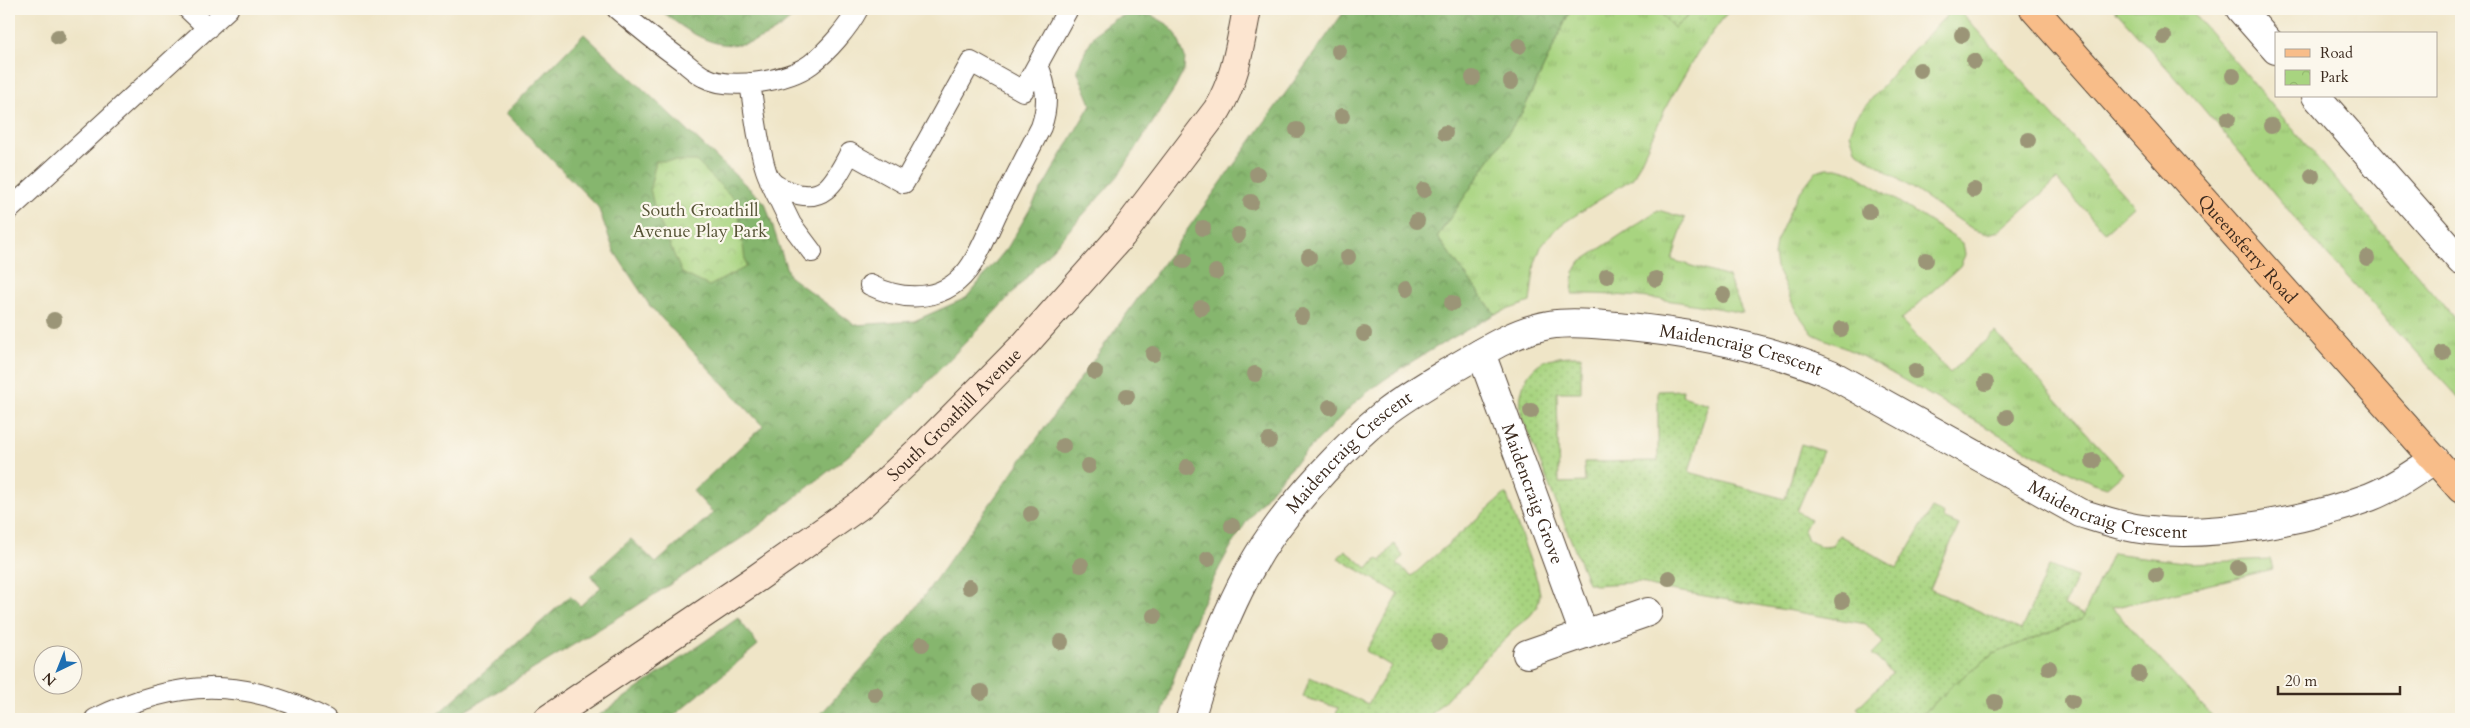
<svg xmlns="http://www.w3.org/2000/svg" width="2470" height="728" viewBox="0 0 2470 728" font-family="Cardo,serif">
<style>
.grass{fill:url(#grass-tufts);stroke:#727f4f}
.forest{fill:url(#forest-crowns);stroke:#607046}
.park{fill:url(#park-crowns);stroke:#727f4f}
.garden{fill:url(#garden-dots);stroke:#727f4f}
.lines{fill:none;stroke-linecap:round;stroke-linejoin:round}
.lane-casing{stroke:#564637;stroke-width:22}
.street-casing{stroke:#564637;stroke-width:30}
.secondary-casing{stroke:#564637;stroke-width:30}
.primary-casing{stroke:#564637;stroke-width:30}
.lane{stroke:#fff;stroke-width:20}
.street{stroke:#fff;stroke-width:28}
.secondary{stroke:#fce5d0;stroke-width:28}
.primary{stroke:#f8bd89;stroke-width:28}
.tree{fill:#9b9577}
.labels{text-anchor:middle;stroke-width:4.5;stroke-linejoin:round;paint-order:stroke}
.park-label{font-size:18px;fill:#565436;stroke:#fbf7ec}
.street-label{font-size:18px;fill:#3b2a1e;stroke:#fbf7ec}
</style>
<defs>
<pattern id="grass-tufts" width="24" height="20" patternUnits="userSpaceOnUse" patternTransform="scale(1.25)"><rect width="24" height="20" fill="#a8d480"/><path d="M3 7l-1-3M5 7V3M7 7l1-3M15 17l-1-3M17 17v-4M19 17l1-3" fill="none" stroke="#92b66e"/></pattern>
<pattern id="forest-crowns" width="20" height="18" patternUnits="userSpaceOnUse" patternTransform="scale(1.25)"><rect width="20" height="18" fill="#86b66e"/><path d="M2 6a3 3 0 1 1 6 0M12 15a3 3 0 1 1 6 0" fill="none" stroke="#6f945a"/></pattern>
<pattern id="park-crowns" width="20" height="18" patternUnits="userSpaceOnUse" patternTransform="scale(1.25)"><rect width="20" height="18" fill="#a8d480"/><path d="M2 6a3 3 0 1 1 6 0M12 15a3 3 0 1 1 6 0" fill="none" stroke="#92b66e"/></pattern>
<pattern id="garden-dots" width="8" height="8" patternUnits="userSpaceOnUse" patternTransform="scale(1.25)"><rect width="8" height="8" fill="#a8d480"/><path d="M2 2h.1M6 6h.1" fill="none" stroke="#92b66e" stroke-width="1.8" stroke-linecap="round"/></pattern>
</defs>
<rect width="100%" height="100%" fill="#fbf7ec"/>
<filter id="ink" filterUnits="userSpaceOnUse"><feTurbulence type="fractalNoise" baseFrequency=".02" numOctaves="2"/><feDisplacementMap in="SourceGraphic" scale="10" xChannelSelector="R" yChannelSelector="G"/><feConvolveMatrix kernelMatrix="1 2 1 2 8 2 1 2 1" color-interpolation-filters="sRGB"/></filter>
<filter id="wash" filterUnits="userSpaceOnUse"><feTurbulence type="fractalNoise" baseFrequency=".0096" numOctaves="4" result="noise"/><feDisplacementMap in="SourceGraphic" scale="20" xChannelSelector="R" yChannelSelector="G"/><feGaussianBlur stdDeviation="1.12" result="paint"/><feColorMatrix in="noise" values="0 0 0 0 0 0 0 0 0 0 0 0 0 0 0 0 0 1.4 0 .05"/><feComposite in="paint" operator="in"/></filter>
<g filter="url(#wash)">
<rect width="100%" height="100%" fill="#efe5c7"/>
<!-- grass -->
<path class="grass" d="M1571,9H1657L1674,28L1696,9H1730L1698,52L1668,103L1633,178L1562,224L1551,234L1541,247L1535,263L1530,302L1495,314L1437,237L1523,111Z
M1953,9H1958L2134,206L2105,232L2057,180L1999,231L1988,234L1974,230L1855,150L1850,133L1856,117L1915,48Z
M2114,9H2190L2461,326V400L2309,235L2201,106Z
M1826,168H1837L1852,172L1963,243L1965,255L1960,266L1901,320L1950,373L1995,332L2123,473L2107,487L2091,482L2037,456L1858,354L1813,334L1796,311L1776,267L1774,256L1776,242L1797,196L1816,171Z
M1658,210L1685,218L1672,260L1728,277L1743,313C1686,302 1629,293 1572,294L1574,272L1580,262Z
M2112,553L2191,563L2270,559L2273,569L2112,608L2215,719H1918L1955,683L1993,654L2082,619Z"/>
<!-- forest -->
<path class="forest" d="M659,9H800C779,35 741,54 707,40C689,33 674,21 659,9Z
M1346,9H1571L1523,111L1437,237L1495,314C1453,338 1408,361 1369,391C1353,403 1339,419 1325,433C1297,460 1270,489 1247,521C1207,580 1181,651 1161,719H816L905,622Z
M1133,13L1153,16L1167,24L1176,34L1185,57L1184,70L1175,88L1118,176L1007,299L919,391L863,444L751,532L632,609L452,719H432L570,596L580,606L601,587L591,576L631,539L656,563L713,513L693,491L763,426L650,306L614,251L598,207L506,113L584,34L765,203L789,276L855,325L914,321L966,298L1008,247L1091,104L1077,70C1090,39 1098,21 1133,13Z
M738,618L758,645L670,719H594Z"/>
<!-- park -->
<path class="park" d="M656,161H696L737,202L746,267L709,286L682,273L655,211L650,188Z"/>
<!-- garden -->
<path class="garden" d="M1657,9H1696L1674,28Z
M1581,356V392H1557L1559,483L1585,482L1584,462L1658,461V391L1683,390L1682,396L1708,404L1689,472L1785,499L1801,444L1823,451L1797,511L1810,519L1804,530L1808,540L1822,547L1832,546L1839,535L1897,568L1932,508L1944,514L1943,518L1959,525L1930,589L2021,630L2049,566L2077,577L2064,606L2084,615L2082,619L1993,654L1955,683L1918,719H1868L1857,708L1892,673L1872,654L1883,643L1866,624L1653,587L1641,582L1595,585L1588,583L1522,417C1516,394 1526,363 1553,358C1562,356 1572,356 1581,356Z
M1506,493L1538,583L1540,595L1537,607L1530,616L1511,631L1508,637L1491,652L1427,719H1335L1338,708L1303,697L1310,677L1368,704L1391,666L1366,651L1399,594L1338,558L1345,550L1368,569L1377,558L1381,561L1394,544L1403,556L1397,564L1412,576Z"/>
</g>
<g filter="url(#ink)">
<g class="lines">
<!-- lane casing -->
<g class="lane-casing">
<path id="lane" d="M188,9L208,28
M617,9C637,26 658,43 680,59C688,65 696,73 704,77C730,91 788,81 811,64C828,51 848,28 858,9
M750,83C753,102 761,169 771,181C775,186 785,190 791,192C826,205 836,178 850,153L904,183L971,62L1023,91L1068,9
M770,181L791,224L812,252
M9,210L228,9
M870,285C906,303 948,302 972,264C982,248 989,230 997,213C1012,184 1026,156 1041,127C1049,104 1047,87 1038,65
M95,719C178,678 243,677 326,719"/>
</g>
<!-- street casing -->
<g class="street-casing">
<g id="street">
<path d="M2240,9L2276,50"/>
<path d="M2316,96L2461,261"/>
<path id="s1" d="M1481,353L1584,634"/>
<path d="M1527,654L1648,612"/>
<path id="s2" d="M1190,719C1207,661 1235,587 1270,537C1299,496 1346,444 1385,413C1407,396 1430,383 1453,369C1483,352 1514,331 1549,325C1574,321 1604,325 1629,327C1699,334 1767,347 1831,374L2080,513C2103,520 2126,528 2150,530C2213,538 2309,520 2370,497C2393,488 2414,473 2435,459"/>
</g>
</g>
<!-- secondary casing -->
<g class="secondary-casing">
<g id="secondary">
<path id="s3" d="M548,719L757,578L862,504L925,445L1026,343L1122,235L1217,110C1236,79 1240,44 1247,9"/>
</g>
</g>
<!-- primary casing -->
<g class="primary-casing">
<g id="primary">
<path id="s4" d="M2034,9L2461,489"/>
</g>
</g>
<!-- lane -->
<use href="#lane" class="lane"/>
<!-- street -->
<use href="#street" class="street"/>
<!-- secondary -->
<use href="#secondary" class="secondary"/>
<!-- primary -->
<use href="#primary" class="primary"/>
</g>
<!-- trees -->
<g class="tree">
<circle cx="1962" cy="35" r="8"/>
<circle cx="58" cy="37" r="8"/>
<circle cx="2164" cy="37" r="8"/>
<circle cx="1519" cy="46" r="8"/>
<circle cx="1339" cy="51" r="8"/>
<circle cx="1974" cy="61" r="8"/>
<circle cx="1920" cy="70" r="8"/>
<circle cx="2233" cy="76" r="8"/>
<circle cx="1473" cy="78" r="8"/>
<circle cx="1511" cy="82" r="8"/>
<circle cx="1342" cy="116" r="8"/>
<circle cx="2228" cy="119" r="8"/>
<circle cx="2271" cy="126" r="8"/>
<circle cx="1297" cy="130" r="8"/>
<circle cx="1445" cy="133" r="8"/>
<circle cx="2028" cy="140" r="8"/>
<circle cx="1257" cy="174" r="8"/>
<circle cx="2312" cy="176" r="8"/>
<circle cx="1424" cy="190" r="8"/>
<circle cx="1974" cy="190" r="8"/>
<circle cx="1251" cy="202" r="8"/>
<circle cx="1869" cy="212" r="8"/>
<circle cx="1417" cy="221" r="8"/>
<circle cx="1203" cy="228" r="8"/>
<circle cx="1238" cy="235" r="8"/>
<circle cx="1309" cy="257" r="8"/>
<circle cx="1348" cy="257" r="8"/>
<circle cx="2367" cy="258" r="8"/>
<circle cx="1926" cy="260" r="8"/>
<circle cx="1184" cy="261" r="8"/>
<circle cx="1216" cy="272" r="8"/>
<circle cx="1607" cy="276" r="8"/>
<circle cx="1656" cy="279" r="8"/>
<circle cx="1406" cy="289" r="8"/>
<circle cx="1723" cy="295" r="8"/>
<circle cx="1452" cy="303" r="8"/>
<circle cx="1201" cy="308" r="8"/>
<circle cx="1302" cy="316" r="8"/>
<circle cx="54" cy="320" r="8"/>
<circle cx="1841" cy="329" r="8"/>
<circle cx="1364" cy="334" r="8"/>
<circle cx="2443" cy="353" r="8"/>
<circle cx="1153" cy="354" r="8"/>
<circle cx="1915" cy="371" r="8"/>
<circle cx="1095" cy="372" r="8"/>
<circle cx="1255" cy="374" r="8"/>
<circle cx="1986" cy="383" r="8"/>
<circle cx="1127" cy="396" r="8"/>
<circle cx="1330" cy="407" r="8"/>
<circle cx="1531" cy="411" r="8"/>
<circle cx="2007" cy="417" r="8"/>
<circle cx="1269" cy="441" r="8"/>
<circle cx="1063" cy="446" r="8"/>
<circle cx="2093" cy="461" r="8"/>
<circle cx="1088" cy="466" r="8"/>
<circle cx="1187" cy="467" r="8"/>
<circle cx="1031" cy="514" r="8"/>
<circle cx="1232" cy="526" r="8"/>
<circle cx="1208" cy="559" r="8"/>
<circle cx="1081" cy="565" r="8"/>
<circle cx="2238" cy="568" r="8"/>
<circle cx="2156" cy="575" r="8"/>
<circle cx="1669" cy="578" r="8"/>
<circle cx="969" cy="587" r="8"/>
<circle cx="1842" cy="601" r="8"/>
<circle cx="1154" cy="616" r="8"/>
<circle cx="1061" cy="642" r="8"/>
<circle cx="1439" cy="642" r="8"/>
<circle cx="922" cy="644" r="8"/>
<circle cx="2049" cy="668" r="8"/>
<circle cx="2139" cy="674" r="8"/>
<circle cx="981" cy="692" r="8"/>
<circle cx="875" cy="694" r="8"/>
<circle cx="2072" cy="701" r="8"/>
<circle cx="1995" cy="702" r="8"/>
</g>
</g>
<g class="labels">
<!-- park labels -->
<g class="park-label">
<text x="700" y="216">South Groathill<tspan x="700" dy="21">Avenue Play Park</tspan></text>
</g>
<!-- street labels -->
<g class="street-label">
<text dy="6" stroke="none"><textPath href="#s4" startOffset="321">Queensferry Road</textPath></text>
<text dy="6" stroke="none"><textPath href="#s2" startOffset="751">Maidencraig Crescent</textPath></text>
<text dy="6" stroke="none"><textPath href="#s3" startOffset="509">South Groathill Avenue</textPath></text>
<text dy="6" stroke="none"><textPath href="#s2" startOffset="316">Maidencraig Crescent</textPath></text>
<text dy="6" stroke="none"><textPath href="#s1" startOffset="150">Maidencraig Grove</textPath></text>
<text dy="6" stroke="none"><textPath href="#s2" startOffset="1156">Maidencraig Crescent</textPath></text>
</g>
</g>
<!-- margin -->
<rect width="2470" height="728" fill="none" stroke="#fbf7ec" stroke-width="30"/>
<!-- legend -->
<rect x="2275" y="32" width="162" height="65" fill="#fbf7ec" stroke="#aea59a"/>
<rect x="2285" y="49" width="25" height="8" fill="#f8bd89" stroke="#aea59a"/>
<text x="2320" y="58" font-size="15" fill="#3b2a1e">Road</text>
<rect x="2285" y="70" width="25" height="15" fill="url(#park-crowns)" stroke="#aea59a"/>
<text x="2320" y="82" font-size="15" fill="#3b2a1e">Park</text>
<!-- north arrow -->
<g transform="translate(58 670) rotate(223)"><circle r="24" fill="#fbf7ec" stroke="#aea59a"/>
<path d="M0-4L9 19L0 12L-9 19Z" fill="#1f6fb2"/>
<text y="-8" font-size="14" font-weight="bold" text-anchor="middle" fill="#3b2a1e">N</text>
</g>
<!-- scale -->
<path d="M2278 686v8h122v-8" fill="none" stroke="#3b2a1e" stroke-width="2.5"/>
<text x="2285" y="686" font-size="15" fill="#3b2a1e" stroke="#fbf7ec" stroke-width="4" paint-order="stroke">20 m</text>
</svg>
